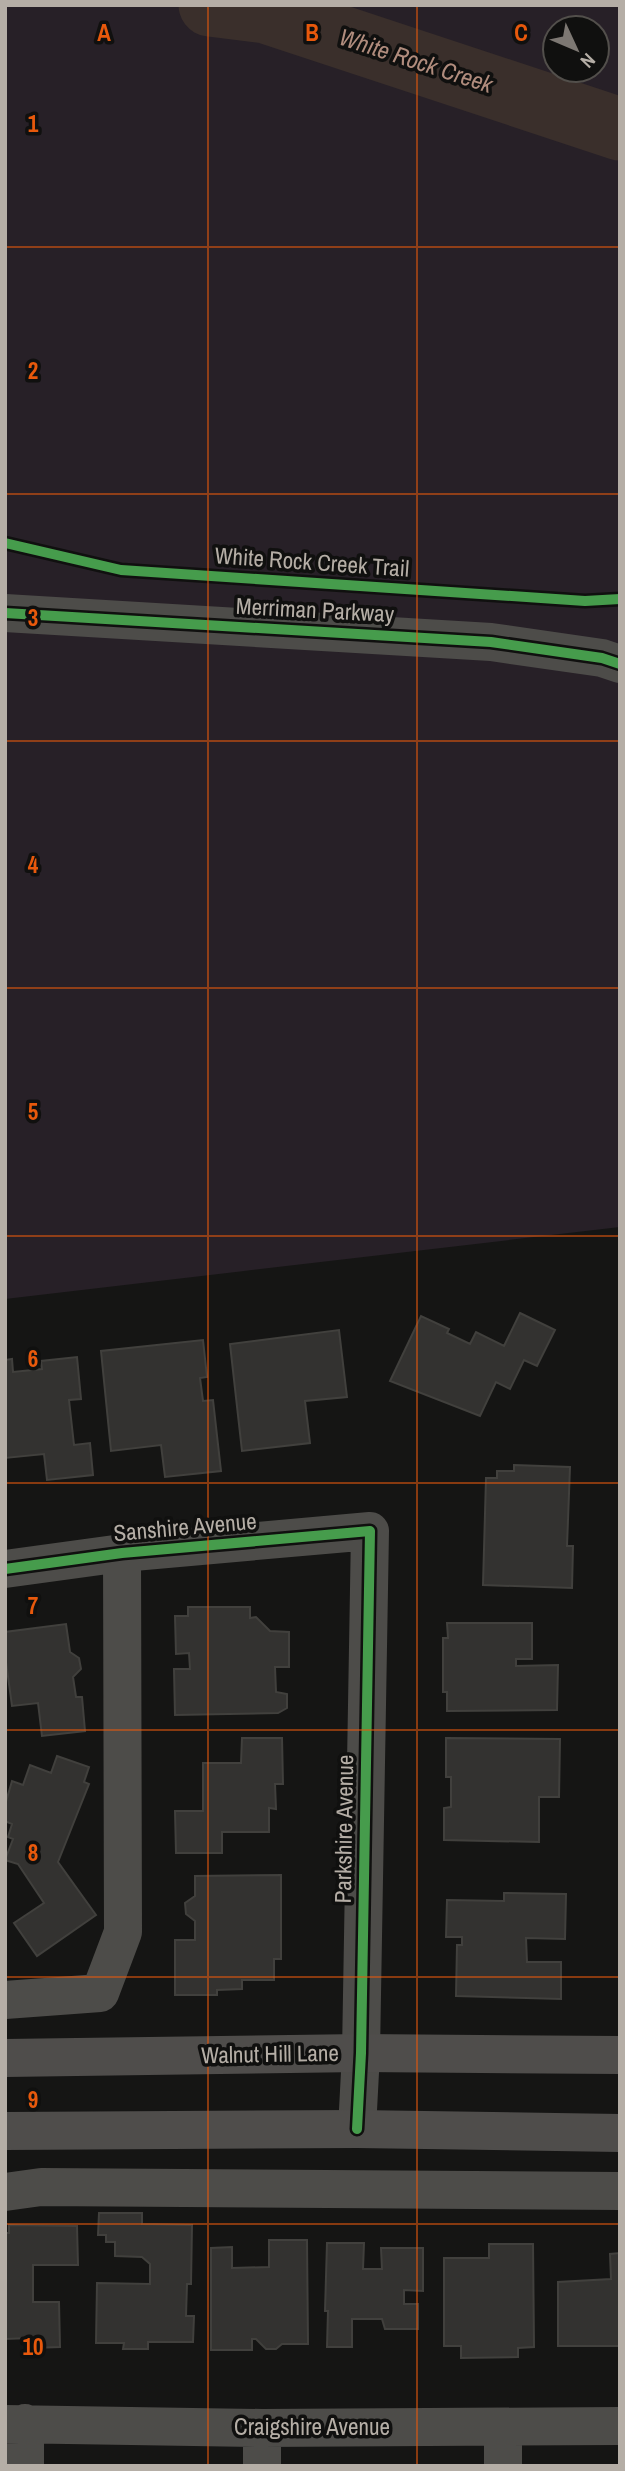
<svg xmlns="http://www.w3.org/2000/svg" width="625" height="2471" viewBox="0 0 625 2471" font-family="'Archivo Narrow',sans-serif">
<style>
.green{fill:#272027;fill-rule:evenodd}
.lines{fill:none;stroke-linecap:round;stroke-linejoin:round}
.river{stroke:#3a2f2b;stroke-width:63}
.building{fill:#333230;stroke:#41403d;stroke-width:2}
.minor{stroke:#4d4c49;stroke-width:38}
.major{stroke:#4f4d4b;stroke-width:38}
.cycleway-casing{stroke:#10100f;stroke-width:15}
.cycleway{stroke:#469c4c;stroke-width:10}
.grid{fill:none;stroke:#e8590c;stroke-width:2;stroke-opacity:0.55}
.labels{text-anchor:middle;stroke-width:7;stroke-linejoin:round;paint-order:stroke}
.street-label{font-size:23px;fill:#b5aea6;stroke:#10100f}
.water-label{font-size:24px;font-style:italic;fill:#b08c7d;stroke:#10100f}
.grid-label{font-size:23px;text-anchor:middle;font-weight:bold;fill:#e8590c;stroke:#10100f;stroke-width:7;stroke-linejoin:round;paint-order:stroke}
</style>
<rect width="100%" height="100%" fill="#151514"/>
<!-- green -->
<path class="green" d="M5,5H620V1227L5,1299ZM555,28H597V70H555Z"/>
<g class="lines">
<!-- river -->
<path class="river" d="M210,5L266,12L620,129"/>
</g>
<!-- building -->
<path class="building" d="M520,1313L555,1330L537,1366L524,1360L510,1389L496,1382L480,1416L390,1381L421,1316L449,1329L447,1333L470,1344L476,1332L504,1346Z
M339,1330L347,1397L305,1401L310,1443L242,1451L230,1344Z
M203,1340L207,1377L200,1378L203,1401L213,1400L221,1471L165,1477L161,1445L111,1451L101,1351Z
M77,1357L81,1399L69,1400L74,1445L90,1443L93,1475L47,1480L44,1454L5,1458V1360L12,1359L13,1372L42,1369L41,1361Z
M514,1465L570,1467L567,1546H573L572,1588L483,1585L486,1478H497V1471H514Z
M188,1607H250V1618L256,1617L270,1631L289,1632V1667H275L276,1692L287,1694V1708L278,1713L175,1715L174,1669H190L189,1653L176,1654L175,1616H188Z
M447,1623H532V1659H516V1666L558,1665L557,1710L447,1711V1692H443V1638H448Z
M66,1624L70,1652L79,1658L81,1669L73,1677L76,1697H82L85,1731L42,1736L38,1703L12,1706L5,1655V1632Z
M242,1738H282L283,1784H275L276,1809L269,1808V1832H222V1853H176L175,1811H203V1763H241Z
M446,1738L560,1739L559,1797H539V1842L444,1840V1808L451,1807V1777H446Z
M57,1756L89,1767L84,1782L89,1784L58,1862L96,1915L37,1956L14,1923L44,1903L18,1864L5,1860L13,1839L8,1837L12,1824L5,1821V1805L12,1781L23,1785L30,1765L51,1773Z
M281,1875V1959H274V1980H242V1989L217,1990V1995H175V1940H195V1921L186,1914L185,1903L195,1896V1876Z
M504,1893L566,1894L565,1939L526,1938L527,1962H561V1999L456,1996L457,1945H462V1937H446L447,1900L504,1901Z
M99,2213H142V2224L192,2225L191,2284H187L186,2316H194L193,2342H148V2349H123L124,2343H96L97,2283L150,2284V2264L142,2257L115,2256V2242H106V2235H98Z
M9,2225L77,2226L78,2265H33V2302H59L60,2347L31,2348V2338L5,2339V2233H9Z
M269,2240H307L308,2344H282L276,2349H266L256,2339H252V2350H211V2248L232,2247V2268L269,2267Z
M327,2243H364L363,2269H382L381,2248H423V2291L404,2290V2304H418V2329H385L382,2319H352V2347H327L328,2311H325Z
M489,2244H533L534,2347L518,2348V2357L461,2358V2346H444V2258H489Z
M620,2253V2346H558V2282L611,2279L610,2254Z"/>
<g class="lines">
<!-- minor -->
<path class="minor" d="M5,613L491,642L602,658L620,664
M5,1569L122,1553L370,1531L361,2053L357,2129
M5,2000L100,1993L123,1932L122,1553
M5,2192L41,2187L620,2191
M5,2424L262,2428L620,2426
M25,2466V2423
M262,2466V2428
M503,2466V2427"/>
<!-- major -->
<path class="major" d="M5,2058L361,2053L620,2055
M5,2131L357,2129L620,2133"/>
<!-- cycleway casing -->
<g class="cycleway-casing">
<path id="cycleway" d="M5,543L121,570L585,601L620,599
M5,613L491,642L602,658L620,664
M5,1569L122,1553L370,1531L361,2053L357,2129"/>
</g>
<!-- cycleway -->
<use href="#cycleway" class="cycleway"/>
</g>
<!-- grid -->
<path class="grid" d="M208,5V2466M417,5V2466M5,247H620M5,494H620M5,741H620M5,988H620M5,1236H620M5,1483H620M5,1730H620M5,1977H620M5,2224H620"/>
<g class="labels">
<!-- street labels -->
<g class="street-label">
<text transform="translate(312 562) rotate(4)" y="8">White Rock Creek Trail</text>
<text transform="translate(315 610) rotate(3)" y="8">Merriman Parkway</text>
<text transform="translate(185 1527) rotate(-5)" y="8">Sanshire Avenue</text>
<text transform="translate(344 1829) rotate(-89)" y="8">Parkshire Avenue</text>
<text transform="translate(270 2054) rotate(-1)" y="8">Walnut Hill Lane</text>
<text x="312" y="2435">Craigshire Avenue</text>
</g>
<!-- water labels -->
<g class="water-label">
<text transform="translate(416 61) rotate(18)" y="8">White Rock Creek</text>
</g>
</g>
<g class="grid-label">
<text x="104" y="41">A</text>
<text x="312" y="41">B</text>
<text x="521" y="41">C</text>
<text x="33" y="132">1</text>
<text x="33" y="379">2</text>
<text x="33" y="626">3</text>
<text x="33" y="873">4</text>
<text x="33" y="1120">5</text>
<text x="33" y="1367">6</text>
<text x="33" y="1614">7</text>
<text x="33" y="1861">8</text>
<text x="33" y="2108">9</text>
<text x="33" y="2355">10</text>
</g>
<!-- border -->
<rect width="625" height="2471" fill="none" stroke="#b5aea6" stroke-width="14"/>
<!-- north arrow -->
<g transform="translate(576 49) rotate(134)"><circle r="33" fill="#10100f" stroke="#524f4b" stroke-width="2"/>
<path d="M0-5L12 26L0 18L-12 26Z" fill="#7d7873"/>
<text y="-10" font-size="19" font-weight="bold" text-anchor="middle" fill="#b5aea6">N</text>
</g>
</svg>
